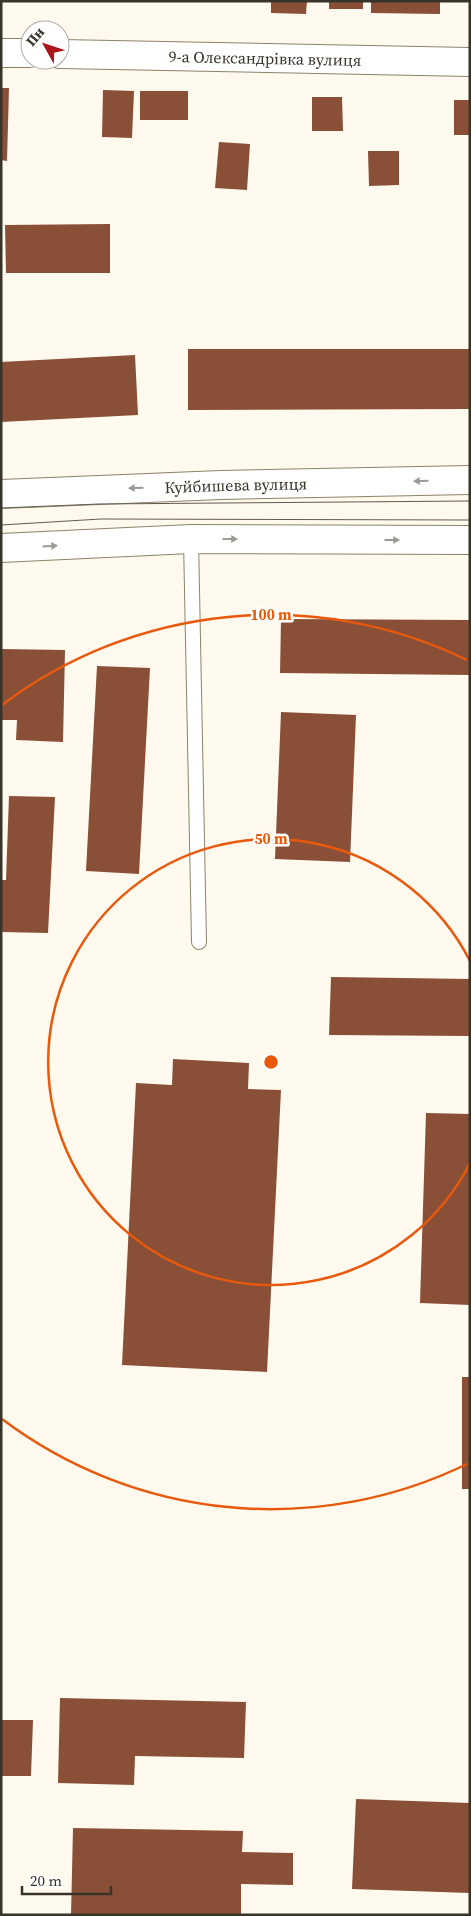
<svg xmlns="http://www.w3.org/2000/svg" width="471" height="1916" viewBox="0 0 471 1916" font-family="'Source Serif 4',serif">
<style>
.building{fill:#894f37}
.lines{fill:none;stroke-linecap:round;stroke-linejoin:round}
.lane-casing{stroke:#8e8269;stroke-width:16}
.street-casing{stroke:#8e8269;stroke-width:30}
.secondary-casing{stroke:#8e8269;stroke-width:30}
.lane{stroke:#fff;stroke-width:14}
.street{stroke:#fff;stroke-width:28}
.secondary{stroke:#fff;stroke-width:28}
.tram{stroke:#615c51;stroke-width:1}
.oneway{fill:#9c9a94}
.ring{fill:none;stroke:#e8590c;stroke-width:2.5}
.labels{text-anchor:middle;stroke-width:5;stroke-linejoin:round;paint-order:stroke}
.street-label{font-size:16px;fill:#39342a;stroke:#fff}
.centre{fill:#e8590c;stroke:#fff;stroke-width:2.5}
.ring-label{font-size:15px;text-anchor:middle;font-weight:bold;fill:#e8590c;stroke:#fff;stroke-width:5;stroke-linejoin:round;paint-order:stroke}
</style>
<rect width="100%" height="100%" fill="#fff9ee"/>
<!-- building -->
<path class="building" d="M271,1H307L306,14L271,13Z
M329,1H363V9H329Z
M371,1H440V14L371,13Z
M1,88H9L7,161L1,160Z
M103,90L134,91L132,138L102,137Z
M140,91H188V120H140Z
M312,97H342L343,131H312Z
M454,100H470V135H454Z
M219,142L250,144L247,190L215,188Z
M368,151H399V185L369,186Z
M110,224V273H6L5,225Z
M188,349H470V409L188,410Z
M135,355L138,415L1,422V362Z
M281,619L470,620V675L280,673Z
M1,649L65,650L63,742L16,740L17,720H1Z
M97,666L150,668L139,874L86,871Z
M281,712L356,715L350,862L275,859Z
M9,796L55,797L48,933L1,932V880H6Z
M331,977L470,979V1036L329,1035Z
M173,1059L249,1063L248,1089L281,1090L267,1372L122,1365L136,1083L172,1085Z
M426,1113L470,1114V1305L420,1303Z
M462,1377H470V1489H462Z
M60,1698L246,1702L244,1758L135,1756L134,1785L58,1783Z
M1,1720H33L31,1776H1Z
M356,1799L470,1803V1893L352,1889Z
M73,1828L243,1831L242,1852L293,1853V1885L241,1884V1915H71Z"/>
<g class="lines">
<!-- lane casing -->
<g class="lane-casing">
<path id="lane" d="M191,539L199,942"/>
</g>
<!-- street casing -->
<g class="street-casing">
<g id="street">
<path d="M1,53H30"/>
<path id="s1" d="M60,54L470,62"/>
</g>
</g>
<!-- secondary casing -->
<g class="secondary-casing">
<g id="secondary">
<path id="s2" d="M1,494L221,485L470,480"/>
<path d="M1,548L191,539L470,540"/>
</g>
</g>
<!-- lane -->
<use href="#lane" class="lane"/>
<!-- street -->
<use href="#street" class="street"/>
<!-- secondary -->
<use href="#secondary" class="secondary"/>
<!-- tram -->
<path class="tram" d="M1,508L99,504L470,501
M1,525L101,519L470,520"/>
</g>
<!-- one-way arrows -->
<defs><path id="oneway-solid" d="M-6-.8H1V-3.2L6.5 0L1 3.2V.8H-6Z" transform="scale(1.25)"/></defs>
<g class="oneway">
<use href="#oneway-solid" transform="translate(421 481) rotate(179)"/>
<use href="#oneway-solid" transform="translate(136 488) rotate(178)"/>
<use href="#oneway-solid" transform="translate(230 539)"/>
<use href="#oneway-solid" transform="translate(392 540)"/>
<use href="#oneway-solid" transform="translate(50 546) rotate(-3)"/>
</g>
<!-- distance rings -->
<g class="ring">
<path d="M470 1163A223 223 0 1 1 470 961"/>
<path d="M467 1464A447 447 0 0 1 2 1419M2 705A447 447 0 0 1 467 660"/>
</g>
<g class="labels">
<!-- street labels -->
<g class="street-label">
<text dy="6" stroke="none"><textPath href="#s1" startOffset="205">9-а Олександрівка вулиця</textPath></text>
<text dy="6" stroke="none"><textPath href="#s2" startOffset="235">Куйбишева вулиця</textPath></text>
</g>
</g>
<circle cx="271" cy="1062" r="8" class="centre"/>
<g class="ring-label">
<text x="271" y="620">100 m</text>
<text x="271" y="844">50 m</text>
</g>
<!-- border -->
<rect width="471" height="1916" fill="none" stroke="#39342a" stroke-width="5"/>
<!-- north arrow -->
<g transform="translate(45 45) rotate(310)"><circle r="24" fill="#ffffff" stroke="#b0aeaa"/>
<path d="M0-4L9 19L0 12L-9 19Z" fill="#a91519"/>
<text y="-8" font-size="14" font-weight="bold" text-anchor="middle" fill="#39342a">Пн</text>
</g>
<!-- scale -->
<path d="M22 1886v8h89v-8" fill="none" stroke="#39342a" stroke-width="2.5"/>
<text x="30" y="1886" font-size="15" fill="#39342a" stroke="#ffffff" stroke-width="4" paint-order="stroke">20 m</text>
</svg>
